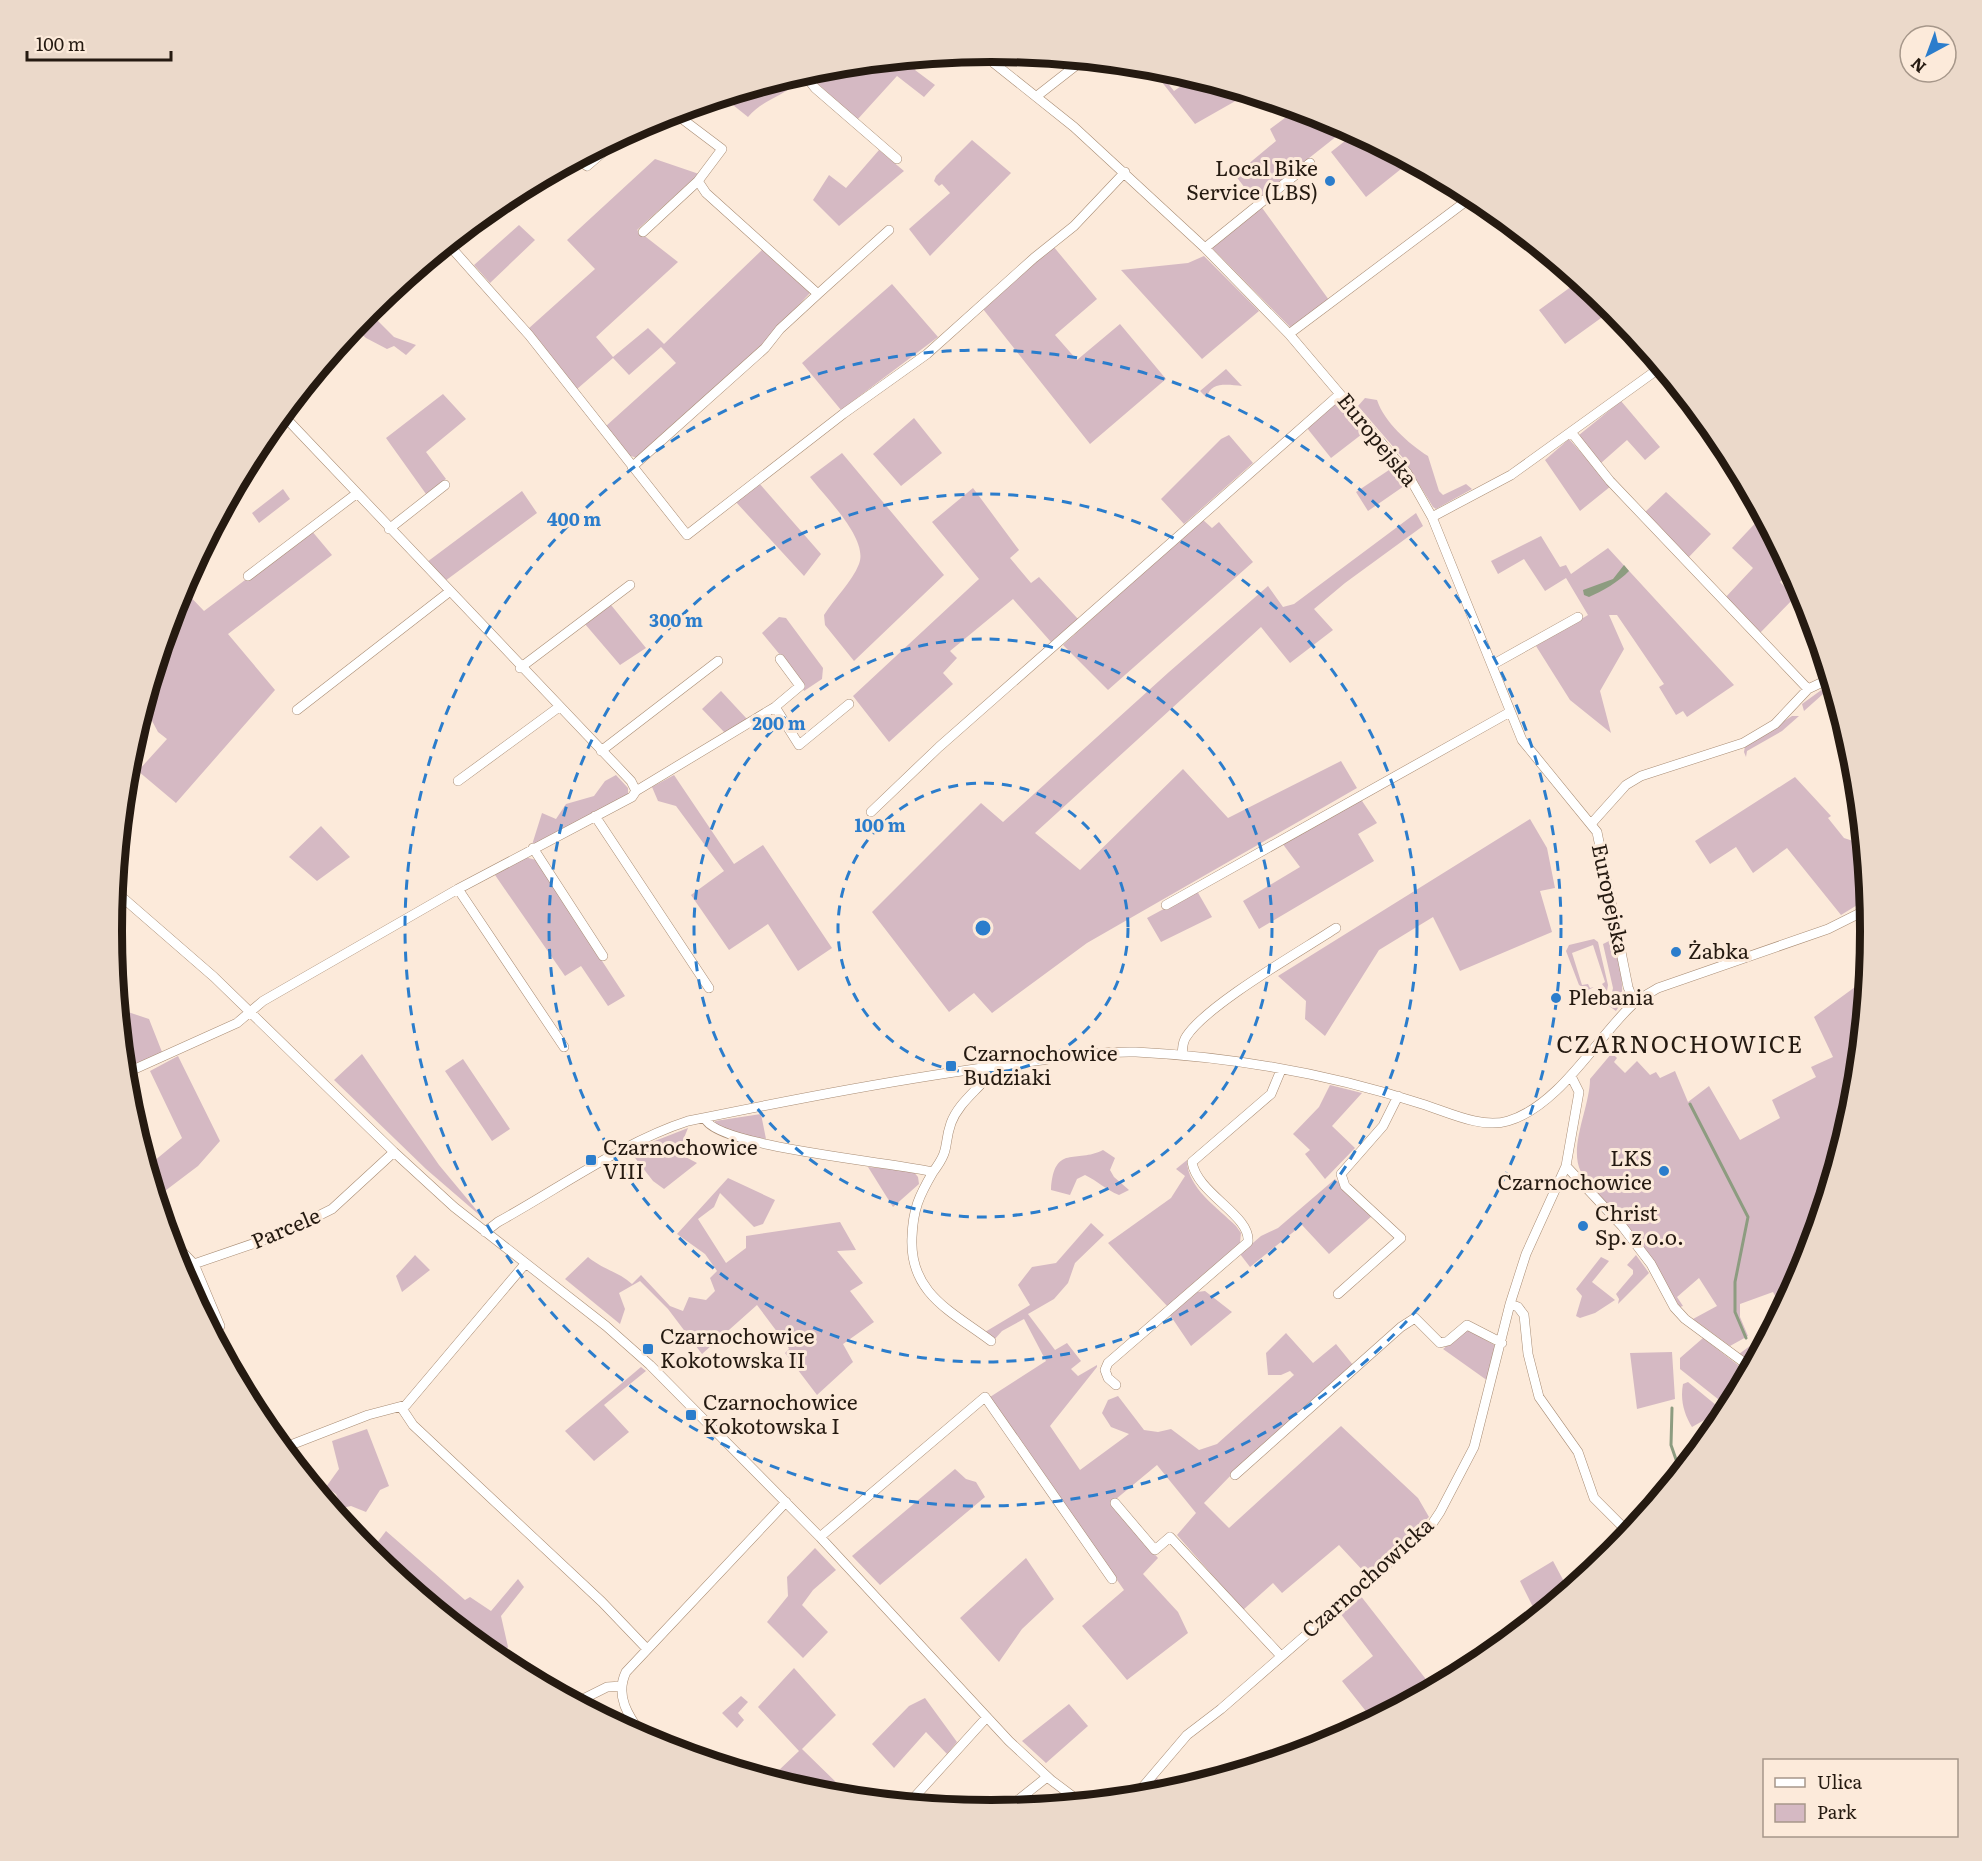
<svg xmlns="http://www.w3.org/2000/svg" width="1982" height="1861" viewBox="0 0 1982 1861" font-family="Literata,serif">
<style>
.green{fill:#d5b9c3}
.water{fill:#8d9c80}
.lines{fill:none;stroke-linecap:round;stroke-linejoin:round}
.stream{stroke:#8d9c80;stroke-width:3}
.minor-casing{stroke:#a88c74;stroke-width:10}
.minor{stroke:#fff;stroke-width:9}
.ring{fill:none;stroke:#2b7dcc;stroke-width:3;stroke-dasharray:10 8}
.poi-dot{fill:#2b7dcc;stroke:#fceada;stroke-width:2}
.labels{text-anchor:middle;stroke-width:6;stroke-linejoin:round;paint-order:stroke}
.poi-label{font-size:21px;fill:#251a11;stroke:#fceada;text-anchor:start}
.street-label{font-size:21px;fill:#251a11;stroke:#fceada}
.quarter-label{font-size:24px;letter-spacing:1.5px;fill:#251a11;stroke:#fceada}
.rim{fill:none;stroke:#251a11;stroke-width:8}
.centre{fill:#2b7dcc;stroke:#fceada;stroke-width:3}
.ring-label{font-size:18px;text-anchor:middle;font-weight:bold;fill:#2b7dcc;stroke:#fceada;stroke-width:6;stroke-linejoin:round;paint-order:stroke}
</style>
<rect width="100%" height="100%" fill="#fceada"/>
<!-- green -->
<path class="green" d="M925,58L915,70L935,85L924,97L897,76L857,120L815,81L822,68L881,62L887,67L893,61Z
M1150,67H1155L1174,91L1194,77L1246,95L1195,124Z
M791,76L798,82C782,97 762,100 748,117L723,97Z
M1297,109L1328,118L1347,128L1255,201L1235,175L1276,141L1270,129Z
M1355,133L1384,148L1401,169L1366,197L1331,152Z
M972,140L1011,173L930,256L909,229L950,193L942,184L939,186L934,181L936,176Z
M879,150L904,171L839,226L813,200L829,175L846,188Z
M655,159L699,174L637,230L678,262L596,337L613,357L648,328L664,344L763,249L810,293L776,329L765,343L637,458L628,455L606,426L676,363L661,347L629,375L613,358L577,389L528,329L595,269L567,240Z
M1260,205L1329,300L1291,328L1212,248V245Z
M519,225L535,240L490,283L474,265Z
M1053,246L1097,299L1055,335L1077,360L1120,324L1166,379L1090,444L983,309Z
M1204,256L1259,311L1202,359L1121,270L1188,263Z
M1579,281L1591,290L1608,313L1565,344L1539,310Z
M892,284L938,337L841,410L802,363Z
M372,306L371,314L394,337L416,345L406,355L394,346L387,349L366,338L354,327Z
M1226,369L1242,386C1228,385 1210,381 1207,398L1200,391Z
M443,394L466,419L426,452L446,479L426,494L386,438Z
M1365,398L1377,400C1384,422 1409,444 1428,456L1439,491L1443,495L1466,484L1472,489L1436,509L1433,507L1403,458L1358,406Z
M1621,401L1660,447L1645,460L1627,440L1601,463L1579,435Z
M1336,403L1343,404L1366,431L1331,458L1307,428Z
M914,418L942,453L901,486L873,454Z
M1229,435L1253,463L1184,524L1161,499L1221,439Z
M1569,439L1611,486L1580,511L1545,460Z
M842,453L944,575L854,661L825,625L824,615C834,599 852,582 859,564C869,539 825,497 810,477Z
M1395,466L1407,484L1368,511L1356,492Z
M759,483L821,554L804,576L735,501Z
M973,488L1019,550L1010,558L1031,583L1039,577L1078,619L1051,642L1013,599L950,651L957,658L943,673L953,684L889,742L853,696L979,579L932,522Z
M283,489L290,499L259,523L252,513Z
M522,491L537,513L445,581L427,562Z
M1666,492L1711,534L1687,559L1644,513Z
M1416,513L1423,526L1345,583L1314,609L1333,630L1290,663L1261,627L1035,833L1080,870L1183,769L1228,818L1341,761L1357,788L1087,943L992,1013L974,993L949,1012L872,912L981,803L1003,822L1169,672L1268,586L1283,607L1294,604Z
M1762,516L1791,571L1780,582L1795,597L1759,634L1724,599L1753,568L1732,548Z
M1202,519L1212,528L1219,522L1253,562L1108,690L1063,645Z
M311,530L332,555L228,634L275,690L176,803L138,771L167,739L158,732L144,706L179,594L182,588L204,611Z
M1541,536L1560,567L1566,565L1571,574L1608,548L1734,685L1687,717L1683,711L1676,715L1659,687L1664,684L1617,615H1609L1624,649L1600,691L1611,733L1570,700L1536,646L1588,615L1566,578L1545,591L1524,559L1498,574L1491,561Z
M611,605L646,648L620,665L585,624Z
M779,617L786,618L823,668L822,679L804,691L800,679L762,633Z
M1831,683L1832,686L1804,711L1802,704Z
M721,691L747,719L725,733L702,709Z
M1792,716H1799L1782,731L1747,751L1746,757L1744,752L1745,746Z
M616,775L628,788V795L531,848L542,813L556,819L566,804L594,796L605,781Z
M674,775L734,864L763,845L832,948L798,971L768,924L729,950L691,895L724,871L676,806L658,801L652,787Z
M1795,777L1831,816L1828,818L1844,838L1862,844L1867,899L1841,915L1787,848L1753,873L1736,847L1710,864L1695,841Z
M1360,798L1377,823L1358,834L1374,861L1259,929L1243,901L1300,867L1282,843Z
M1530,819L1547,848L1555,888L1540,891L1552,932L1460,971L1433,917L1379,950L1325,1036L1305,1019L1306,1001L1278,976Z
M321,826L350,857L317,881L289,857Z
M525,857L536,860L625,996L608,1006L581,966L565,976L495,875Z
M1197,891L1212,917L1161,942L1147,918Z
M1594,939L1598,942L1608,985L1607,991L1602,984L1605,982L1593,945L1572,953L1582,985L1588,984L1590,988L1594,987L1588,990L1579,985L1566,951L1569,945Z
M1613,939C1618,958 1629,995 1616,1011L1609,1006L1613,988L1603,944Z
M1866,979L1854,1102L1803,1267L1782,1308L1773,1292L1740,1304V1317L1748,1336L1730,1346L1693,1319L1717,1306L1699,1278L1677,1297L1683,1306L1680,1307L1653,1265L1578,1174L1581,1172C1568,1147 1590,1107 1590,1079L1612,1053L1617,1058L1614,1062L1625,1073L1637,1061L1650,1075L1656,1072L1660,1078L1675,1071L1688,1102L1709,1086L1740,1140L1780,1118L1772,1100L1816,1077L1811,1067L1833,1057L1814,1017Z
M119,1009L149,1019L162,1052L125,1069Z
M362,1054L439,1165L484,1219L426,1169L334,1080Z
M178,1056L220,1141L198,1166L157,1197L148,1166L182,1138L150,1071Z
M463,1059L510,1129L492,1141L445,1071Z
M1330,1085L1362,1093L1332,1126L1355,1148L1325,1179L1305,1154L1310,1150L1293,1134L1319,1107Z
M761,1114L766,1139L736,1134L716,1126L715,1121Z
M688,1128L678,1153L697,1163L664,1189L653,1181L632,1154L642,1146Z
M1103,1150L1115,1158L1110,1170L1114,1177L1129,1190L1119,1195C1106,1190 1098,1181 1085,1175L1077,1179L1070,1195L1051,1190C1054,1143 1076,1164 1103,1150Z
M1187,1160C1187,1188 1218,1208 1236,1226L1241,1233L1240,1243L1169,1308L1108,1243L1171,1198L1185,1176L1176,1169Z
M868,1167L912,1170L918,1177L919,1184L893,1207Z
M728,1178L775,1200L763,1224L754,1227L720,1193L714,1207L698,1219L726,1263L746,1248V1236L840,1222L856,1250L837,1251L863,1283L850,1291L874,1322L843,1344L853,1362L817,1395L785,1353L789,1349L787,1345L757,1305L702,1354L668,1309L640,1281L619,1293L625,1309L620,1324L565,1279L588,1257C602,1269 619,1272 632,1284L641,1275L670,1306L683,1311L689,1297L706,1300L715,1291L710,1278L717,1271L705,1254L677,1234Z
M1335,1179L1373,1215L1329,1254L1302,1225L1250,1267L1240,1254L1261,1236L1278,1228Z
M1091,1223L1104,1235L1075,1263L1068,1283L1054,1299L1028,1314L1055,1350L1067,1343L1081,1361L1071,1369L1078,1376L1097,1365V1367L1050,1426L1080,1470L1129,1434L1111,1427L1102,1413L1108,1400L1118,1396L1144,1430L1158,1432L1171,1429L1199,1450L1217,1444L1294,1375L1290,1371L1281,1375H1268L1266,1353L1286,1333L1313,1363L1336,1344L1353,1365L1233,1473L1204,1503L1229,1528L1341,1426L1418,1498L1429,1517L1366,1574L1339,1545L1282,1593L1273,1583L1243,1610L1177,1535L1196,1513L1157,1465L1110,1504L1158,1558L1143,1574L1178,1612L1188,1633L1127,1680L1082,1626L1124,1590L990,1397L1046,1361L1024,1319L1002,1331L994,1340L985,1332L1030,1305L1018,1285L1032,1267L1056,1263Z
M415,1255L430,1270L402,1292L396,1276Z
M1636,1255L1649,1273L1618,1304L1619,1299L1616,1294L1633,1274V1270L1627,1265Z
M1601,1257L1609,1261L1592,1282L1615,1300L1595,1313L1580,1318L1576,1316L1582,1296L1576,1289Z
M1205,1291L1232,1312L1191,1346L1170,1315L1197,1292Z
M1467,1329L1496,1346L1488,1381L1443,1349Z
M1703,1338L1747,1372L1728,1407L1680,1369V1358Z
M1754,1343L1759,1350L1751,1365L1739,1354Z
M1672,1352L1675,1399L1637,1409L1630,1353Z
M641,1367L646,1371L604,1405L629,1432L594,1461L565,1431Z
M1688,1382L1722,1410L1692,1427C1684,1414 1680,1400 1683,1384Z
M367,1429L389,1486L380,1490L366,1512L351,1506L342,1508L336,1494L326,1487L339,1469L332,1441Z
M955,1469L966,1479L976,1482L985,1497L880,1585L852,1556Z
M386,1531L465,1600L470,1597L491,1611L518,1579L524,1587L501,1616L508,1647L501,1656L489,1651L396,1574L399,1568L373,1548Z
M815,1548L836,1570L813,1590L802,1605L828,1632L803,1658L767,1622L788,1596L787,1577Z
M1026,1558L1054,1599L1022,1629L999,1662L960,1618Z
M1553,1561L1568,1589L1537,1615L1520,1581Z
M1360,1595L1432,1687L1372,1719L1342,1681L1373,1656L1340,1613Z
M794,1668L836,1715L802,1749L840,1786L834,1794L819,1793L775,1780L777,1772L799,1751L758,1707Z
M741,1696L748,1702L738,1713L744,1720L737,1728L722,1713Z
M925,1698L957,1742L947,1754L926,1732L894,1768L872,1744L909,1706Z
M1069,1704L1088,1726L1046,1763L1022,1741Z
M1156,1777L1168,1791L1141,1795Z"/>
<!-- water -->
<path class="water" d="M1624,565L1629,571C1620,581 1601,592 1589,597L1584,595L1583,590L1613,579Z"/>
<g class="lines">
<!-- stream -->
<path class="stream" d="M1690,1104L1748,1217L1735,1282V1312L1746,1338
M1752,1346L1757,1354
M1672,1408L1671,1445L1680,1471"/>
<!-- minor casing -->
<g class="minor-casing">
<path id="minor" d="M980,52L1074,127L1205,248L1289,334L1407,473L1432,517L1522,740L1597,832L1628,987L1634,1003
M816,69L808,79L815,88L897,159
M1037,96L1083,60
M673,112L722,149L698,181L706,193L818,294L889,230
M578,159L587,166L624,134
M643,232L698,181
M448,244L529,335L687,535L843,414L927,354L1034,258L1074,226L1125,172
M1205,248L1310,163
M1289,334L1473,196
M1571,432L1610,481L1808,689
M632,467L765,348L780,329L818,294
M1432,517L1511,475L1661,367
M389,529L445,485
M248,576L356,494
M1492,665L1578,617
M520,668L630,585
M775,707L799,745L849,704
M297,710L449,592
M601,751L718,661
M458,781L559,707
M636,791L775,707L800,686L780,659
M871,812L939,747L1340,394
M595,816L709,988
M1591,824L1626,785L1641,776L1743,743L1775,724L1808,689L1829,679
M533,848L603,956
M458,889L564,1047
M115,891L214,977L394,1152L454,1207L606,1326L650,1365L820,1537L1009,1741L1051,1780L1079,1801
M1166,905L1510,712
M1182,1055C1183,1048 1182,1043 1186,1037C1206,1005 1301,951 1336,928
M126,1073L237,1023L263,1001L458,889L632,797L636,791L631,781L282,414
M1571,1076L1579,1092L1566,1166L1526,1254L1510,1304L1518,1307L1524,1315L1528,1354L1539,1397L1578,1452L1594,1498L1629,1533
M705,1118C714,1147 898,1163 933,1172C951,1148 943,1146 951,1123C957,1107 970,1096 981,1084L980,1069
M1566,1166L1622,1226L1651,1264L1674,1307L1685,1319L1750,1367
M933,1172C919,1196 913,1209 912,1237C909,1293 951,1311 991,1341
M485,1232L498,1222C558,1189 625,1141 688,1121C796,1099 903,1078 1012,1064C1053,1059 1095,1051 1136,1052C1233,1057 1330,1074 1422,1104C1448,1112 1481,1129 1508,1121C1559,1106 1596,1039 1632,1005C1639,998 1650,993 1658,988L1828,929L1868,909
M170,1239L194,1264L284,1233L332,1209L394,1152
M180,1269L194,1264L220,1326
M1338,1294L1401,1238L1345,1186L1341,1174L1383,1126L1398,1096
M1116,1385L1108,1378L1105,1370L1108,1363L1248,1242C1251,1215 1197,1194 1192,1162L1271,1094L1281,1070
M401,1407L413,1425L602,1602L647,1649
M283,1448L368,1415L406,1405L525,1264
M1235,1475L1401,1327L1415,1318L1440,1343L1448,1341L1467,1325L1502,1343
M1115,1503L1155,1550L1170,1537L1281,1656
M820,1537L985,1397L1112,1579
M577,1702L607,1687L622,1686
M644,1738C630,1718 614,1697 626,1672L786,1502
M1135,1796L1187,1735L1221,1709L1430,1527L1440,1512L1474,1447L1510,1304
M910,1802L987,1717
M1008,1808L1047,1777"/>
</g>
<!-- minor -->
<use href="#minor" class="minor"/>
</g>
<!-- distance rings -->
<g class="ring">
<circle cx="983" cy="928" r="145"/>
<circle cx="983" cy="928" r="289"/>
<circle cx="983" cy="928" r="434"/>
<circle cx="983" cy="928" r="578"/>
</g>
<!-- markers -->
<g class="poi-dot">
<circle cx="1330" cy="181" r="6"/>
<circle cx="1676" cy="952" r="6"/>
<circle cx="1556" cy="998" r="6"/>
<rect x="945" y="1060" width="12" height="12" rx="3"/>
<rect x="585" y="1154" width="12" height="12" rx="3"/>
<circle cx="1664" cy="1171" r="6"/>
<circle cx="1583" cy="1226" r="6"/>
<rect x="642" y="1343" width="12" height="12" rx="3"/>
<rect x="685" y="1409" width="12" height="12" rx="3"/>
</g>
<g class="labels">
<!-- poi labels -->
<g class="poi-label">
<text x="1318" y="176" text-anchor="end">Local Bike<tspan x="1318" dy="24">Service (LBS)</tspan></text>
<text x="1688" y="959">Żabka</text>
<text x="1568" y="1005">Plebania</text>
<text x="963" y="1061">Czarnochowice<tspan x="963" dy="24">Budziaki</tspan></text>
<text x="603" y="1155">Czarnochowice<tspan x="603" dy="24">VIII</tspan></text>
<text x="1652" y="1166" text-anchor="end">LKS<tspan x="1652" dy="24">Czarnochowice</tspan></text>
<text x="1595" y="1221">Christ<tspan x="1595" dy="24">Sp. z o.o.</tspan></text>
<text x="660" y="1344">Czarnochowice<tspan x="660" dy="24">Kokotowska II</tspan></text>
<text x="703" y="1410">Czarnochowice<tspan x="703" dy="24">Kokotowska I</tspan></text>
</g>
<!-- street labels -->
<g class="street-label">
<text transform="translate(1377 440) rotate(51)" y="7">Europejska</text>
<text transform="translate(1610 899) rotate(78)" y="7">Europejska</text>
<text transform="translate(286 1229) rotate(-23)" y="7">Parcele</text>
<text transform="translate(1368 1578) rotate(-42)" y="7">Czarnochowicka</text>
</g>
<!-- quarter labels -->
<g class="quarter-label">
<text x="1680" y="1053">CZARNOCHOWICE</text>
</g>
</g>
<!-- crop -->
<path d="M0 0H1982V1861H0ZM122 931a869 869 0 1 1 1738 0a869 869 0 1 1-1738 0Z" fill="#ebd9ca" fill-rule="evenodd"/>
<path class="rim" d="M122 931a869 869 0 1 1 1738 0a869 869 0 1 1-1738 0Z"/>
<circle cx="983" cy="928" r="9" class="centre"/>
<g class="ring-label">
<text x="574" y="526">400 m</text>
<text x="676" y="627">300 m</text>
<text x="779" y="730">200 m</text>
<text x="880" y="832">100 m</text>
</g>
<!-- legend -->
<rect x="1763" y="1759" width="195" height="78" fill="#fceada" stroke="#a6978a" stroke-width="1.5"/>
<rect x="1775" y="1778" width="30" height="9" fill="#ffffff" stroke="#a6978a" stroke-width="1.5"/>
<text x="1817" y="1789" font-size="18" fill="#251a11">Ulica</text>
<rect x="1775" y="1804" width="30" height="18" fill="#d5b9c3" stroke="#a6978a" stroke-width="1.5"/>
<text x="1817" y="1819" font-size="18" fill="#251a11">Park</text>
<!-- north arrow -->
<g transform="translate(1928 54) rotate(221)"><circle r="28" fill="#fceada" stroke="#a6978a" stroke-width="1.5"/>
<path d="M0-4.5L10 22L0 15L-10 22Z" fill="#2b7dcc"/>
<text y="-9" font-size="16" font-weight="bold" text-anchor="middle" fill="#251a11">N</text>
</g>
<!-- scale -->
<path d="M27 51v9h144v-9" fill="none" stroke="#251a11" stroke-width="3"/>
<text x="36" y="51" font-size="18" fill="#251a11" stroke="#fceada" stroke-width="4.5" paint-order="stroke">100 m</text>
</svg>
